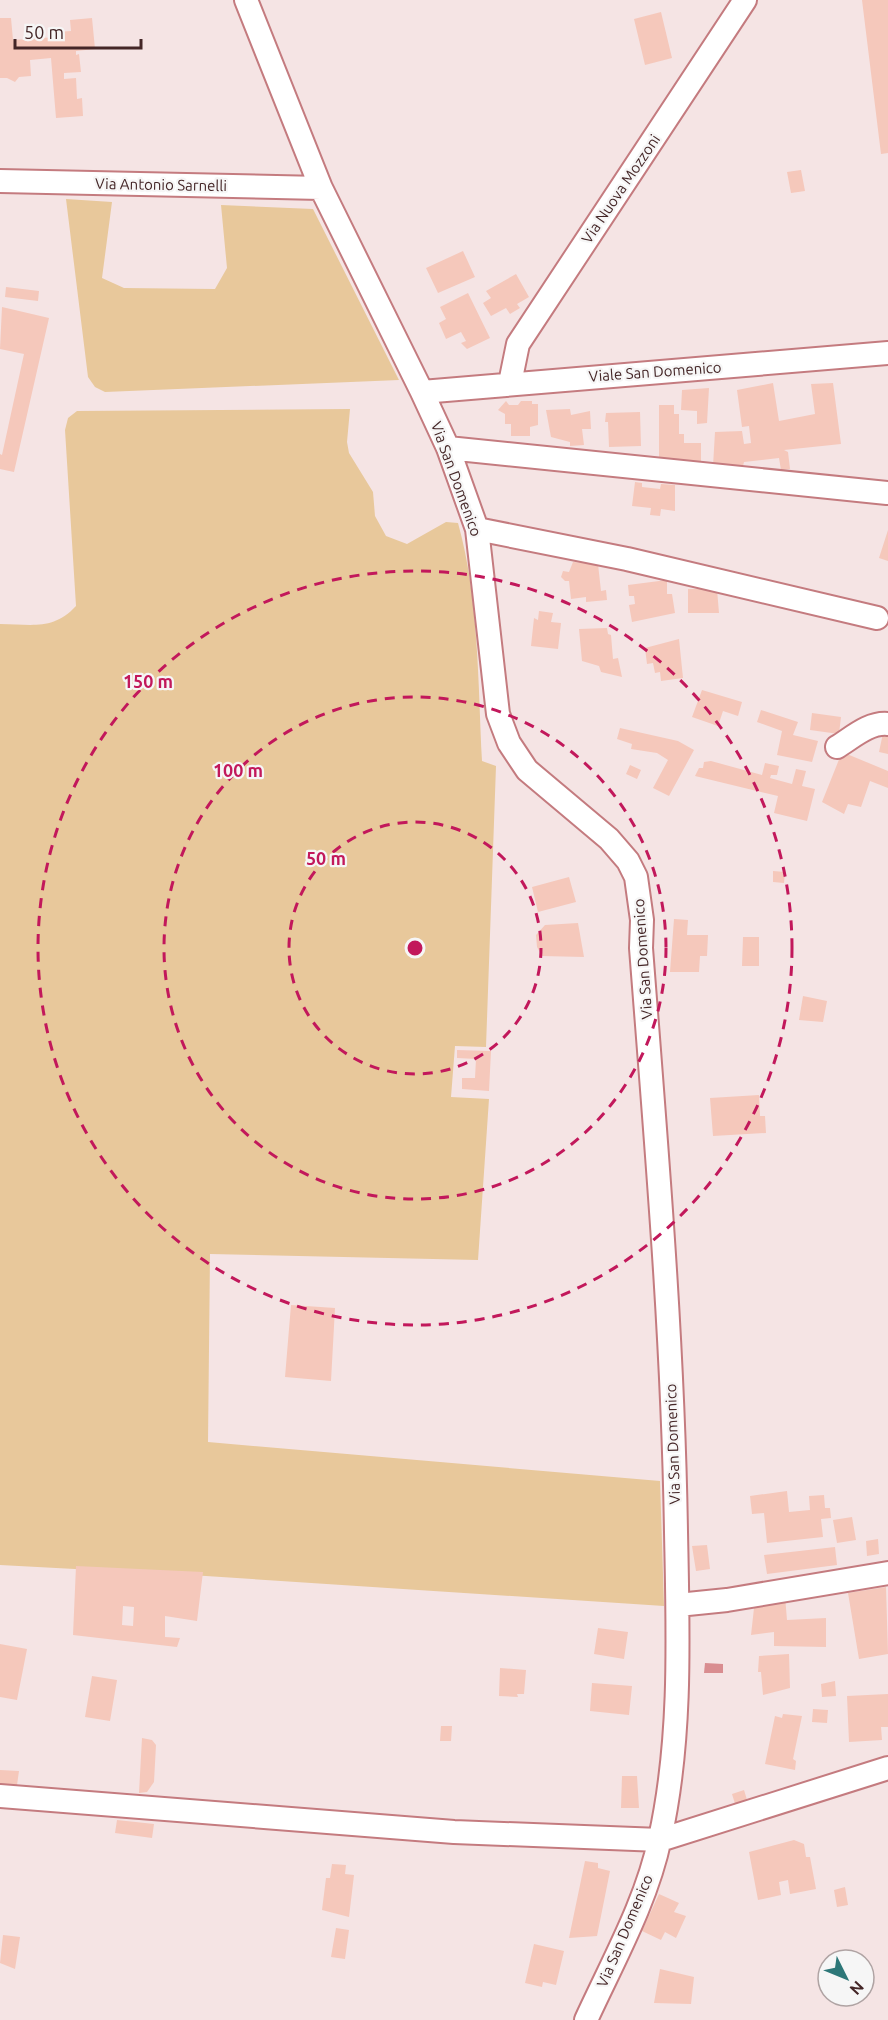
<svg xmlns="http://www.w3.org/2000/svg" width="888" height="2020" viewBox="0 0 888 2020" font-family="Ubuntu,sans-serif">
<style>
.green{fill:#e8c89b}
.water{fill:#d98d90}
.building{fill:#f5c8bb;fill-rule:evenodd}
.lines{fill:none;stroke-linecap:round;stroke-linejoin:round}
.minor-casing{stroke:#c47b7f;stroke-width:26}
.minor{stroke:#fff;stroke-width:22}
.ring{fill:none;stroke:#c2185b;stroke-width:3;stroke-dasharray:10 8}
.labels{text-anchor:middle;stroke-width:4.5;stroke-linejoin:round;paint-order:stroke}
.street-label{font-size:15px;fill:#442627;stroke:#f6f6f6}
.centre{fill:#c2185b;stroke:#f6f6f6;stroke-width:3}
.ring-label{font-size:18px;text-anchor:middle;font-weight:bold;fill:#c2185b;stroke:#f6f6f6;stroke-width:4.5;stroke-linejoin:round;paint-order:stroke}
</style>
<rect width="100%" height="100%" fill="#f5e4e4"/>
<!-- green -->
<path class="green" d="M66,199L112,202L102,278L124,288L215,289L227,268L221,205L313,209L399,380L105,392L95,387L88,377Z
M350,409L347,442L349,453L373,492L375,516L386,536L407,544L446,522L458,523C479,598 478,684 482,761L496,766L486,1047L455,1046L451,1097L489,1099L478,1260L210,1254L208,1442L660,1481L664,1606L206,1576L0,1565V624C31,624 53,631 76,606L65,430L68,418L77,411Z"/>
<!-- water -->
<path class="water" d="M705,1663L723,1664V1673H704Z"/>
<!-- building -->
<path class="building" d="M862,0H888V153L881,154Z
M661,12L672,58L645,65L634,19Z
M0,18H11L13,40L56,37V32L71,31L70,20L92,18L95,49L76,51V55L79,54L81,72L64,73V79L76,78L77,99L82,98L83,116L56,118L51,58L30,60L31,76L19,77L15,82L7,78H0Z
M801,170L805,191L791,193L787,172Z
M463,251L475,277L438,293L426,268Z
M516,274L529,297L517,304L520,308L510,314L506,308L491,316L483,303L491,298L486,291Z
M6,287L39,291L38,301L5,297Z
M468,293L490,338L467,349L461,343L466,341L461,332L446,339L439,323L446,319L440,307Z
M2,307L49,318L14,472L0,469V454L2,455L24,354L0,349Z
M773,383L779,421L815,414L811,384L833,383L841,444L784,450L788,452L790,469L781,470L779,458L744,462L742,470L713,466L715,432L742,431L744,444L751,443L749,426L742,427L737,390Z
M709,388L707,423L697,424V411L681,410L682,390Z
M506,401L509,405H518L521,401H532V404H538V425L530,427V436H511V424H505V414L498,410Z
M659,405H674V414H679V434H684V443H701V464L659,457Z
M570,409L571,415L590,411L591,429H582L584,445L570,446V442L551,437L546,410Z
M640,412L641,446L609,447L608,422H605L606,413Z
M635,482L642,483V487L660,489L661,484L675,485V511L661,509L660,516L650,515L651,508L632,506Z
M888,530V561L879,558Z
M573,562L598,564L601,591L606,590L607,600L586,602V597L571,599L569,581H565L561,577L563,571L569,572Z
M667,580V594H672L675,613L632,622L629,605L635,604L634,596H629L628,585Z
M688,589H717L719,613H688Z
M539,611L553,613L551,622L561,623L558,649L531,646L534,618L538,620Z
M607,628L608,634L611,635L613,659L618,658L622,677L601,672L599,666L582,661L579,629Z
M679,639L683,678L661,681L660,672L655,673L653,663L647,664L645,648Z
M702,690L742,702L738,716L723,711L718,726L692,717Z
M761,710L798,722L793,735L818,741L812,762L777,755L782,731L757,722Z
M812,713L841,717L839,734L810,730Z
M620,728L678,741L694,750L669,796L653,788L668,760L657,753L631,749L632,744L617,739Z
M883,733L888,734V754L879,752Z
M842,752L888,771V788L870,781L861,807L848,804L844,814L822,802Z
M711,761L762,775L765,763L779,766L777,775H771L770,778L792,784L796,769L806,771L802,786L815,789L807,821L774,813L778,796L695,776L699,768H703L704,762Z
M630,765L641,770L637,779L626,774Z
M773,871L785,872L784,883L773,882Z
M569,877L576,902L538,912L532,887Z
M674,919L688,920L687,935H708L707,956H700L699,972H670Z
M578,923L584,957L542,956L537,947L536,935L545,925Z
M743,937H759V966H742Z
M803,996L827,1001L823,1022L799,1020Z
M457,1050L491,1051L489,1091L462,1089V1078H475L476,1059L457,1058Z
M759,1095L760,1116H765L766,1133L713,1136L710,1098Z
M291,1305L335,1308L331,1381L285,1377Z
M787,1491L789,1512L810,1510L809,1496L824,1495L825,1508H830L831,1518L821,1519L823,1537L767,1543L764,1513L752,1514L750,1496Z
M852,1517L856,1540L837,1543L833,1520Z
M878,1539L879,1554L867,1556L866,1541Z
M707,1545L710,1569L696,1571L692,1546Z
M835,1547L837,1565L767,1574L764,1555Z
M76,1566L203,1572L197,1621L165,1616V1637L180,1638L177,1647L73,1635ZM123,1606L134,1607L133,1626L122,1625Z
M886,1587L888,1654L859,1659L848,1593Z
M785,1596L787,1620L826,1618V1647L774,1646V1632L751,1635L755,1599Z
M598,1628L628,1632L624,1659L594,1654Z
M0,1644L27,1649L17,1700L0,1697Z
M789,1654L790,1688L763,1695L761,1672H758L759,1656Z
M500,1668L526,1670L524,1694H517L518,1697L499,1696Z
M92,1676L117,1680L110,1721L85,1717Z
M835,1681L836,1696L822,1697L821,1684Z
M592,1683L632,1686L629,1715L590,1711Z
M888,1694V1727H881L882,1740L849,1742L847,1696Z
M813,1709L828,1710L827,1723L812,1722Z
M783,1714L802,1716L793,1759L796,1761L795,1770L765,1764L775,1716L782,1718Z
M441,1726H452L451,1741H440Z
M142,1738L152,1740L156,1745L154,1782L147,1792L139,1793Z
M0,1770L19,1771L17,1785L0,1784Z
M622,1776H637L639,1808H621Z
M744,1790L748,1803L736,1807L732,1794Z
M117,1820L154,1824L152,1838L115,1833Z
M794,1840L804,1844L806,1857H810L816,1889L790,1894L788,1880L779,1882L781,1895L758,1900L749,1852Z
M585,1861L598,1863V1868L610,1871L597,1936L569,1938Z
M332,1864L346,1865L345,1874L354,1875L349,1917L322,1910L326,1878H330Z
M845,1887L848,1905L837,1907L834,1890Z
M659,1894L679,1903L674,1912L686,1916L676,1938L665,1932L661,1940L642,1931Z
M336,1928L349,1930L345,1959L331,1957Z
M3,1935L20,1937L15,1969L0,1963Z
M534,1944L564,1951L556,1985L543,1982L542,1987L525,1983Z
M660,1969L694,1977L691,2004L654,2003Z"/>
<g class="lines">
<!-- minor casing -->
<g class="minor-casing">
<path id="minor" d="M246,0L321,188L422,392L448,448L477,529L498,714L509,743L527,770L609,839L628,861L636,877L642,920L641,948C656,1142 673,1337 676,1532C678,1633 682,1739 660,1838C647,1901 613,1961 586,2020
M0,181L321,188
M510,383L518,344L745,0
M422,392L888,353
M448,448L887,493
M477,529L627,559L877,618
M837,747C852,738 869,722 888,724
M678,1605L727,1600L888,1573
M0,1796L454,1832L660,1840L888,1768"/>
</g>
<!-- minor -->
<use href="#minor" class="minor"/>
</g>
<!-- distance rings -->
<g class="ring">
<circle cx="415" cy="948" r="126"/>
<circle cx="415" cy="948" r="251"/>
<circle cx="415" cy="948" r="377"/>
</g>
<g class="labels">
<!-- street labels -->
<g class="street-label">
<text transform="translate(161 185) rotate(1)" y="5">Via Antonio Sarnelli</text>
<text transform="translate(621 189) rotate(-56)" y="5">Via Nuova Mozzoni</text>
<text transform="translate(655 372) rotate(-4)" y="5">Viale San Domenico</text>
<text transform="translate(456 479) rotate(70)" y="5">Via San Domenico</text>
<text transform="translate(643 959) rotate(-94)" y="5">Via San Domenico</text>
<text transform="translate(673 1444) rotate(-92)" y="5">Via San Domenico</text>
<text transform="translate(625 1931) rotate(-67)" y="5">Via San Domenico</text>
</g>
</g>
<circle cx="415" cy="948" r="9" class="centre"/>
<g class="ring-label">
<text x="148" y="688">150 m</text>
<text x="238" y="777">100 m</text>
<text x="326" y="865">50 m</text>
</g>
<!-- north arrow -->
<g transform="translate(846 1978) rotate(133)"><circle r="28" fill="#f6f6f6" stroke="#afa3a3" stroke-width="1.5"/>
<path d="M0-4.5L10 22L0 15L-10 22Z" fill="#2d7778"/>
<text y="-9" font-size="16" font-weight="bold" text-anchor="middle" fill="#442627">N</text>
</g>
<!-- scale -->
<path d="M15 39v9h126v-9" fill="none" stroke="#442627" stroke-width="3"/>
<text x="24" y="39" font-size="18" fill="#442627" stroke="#f6f6f6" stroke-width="4.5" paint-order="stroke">50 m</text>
</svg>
